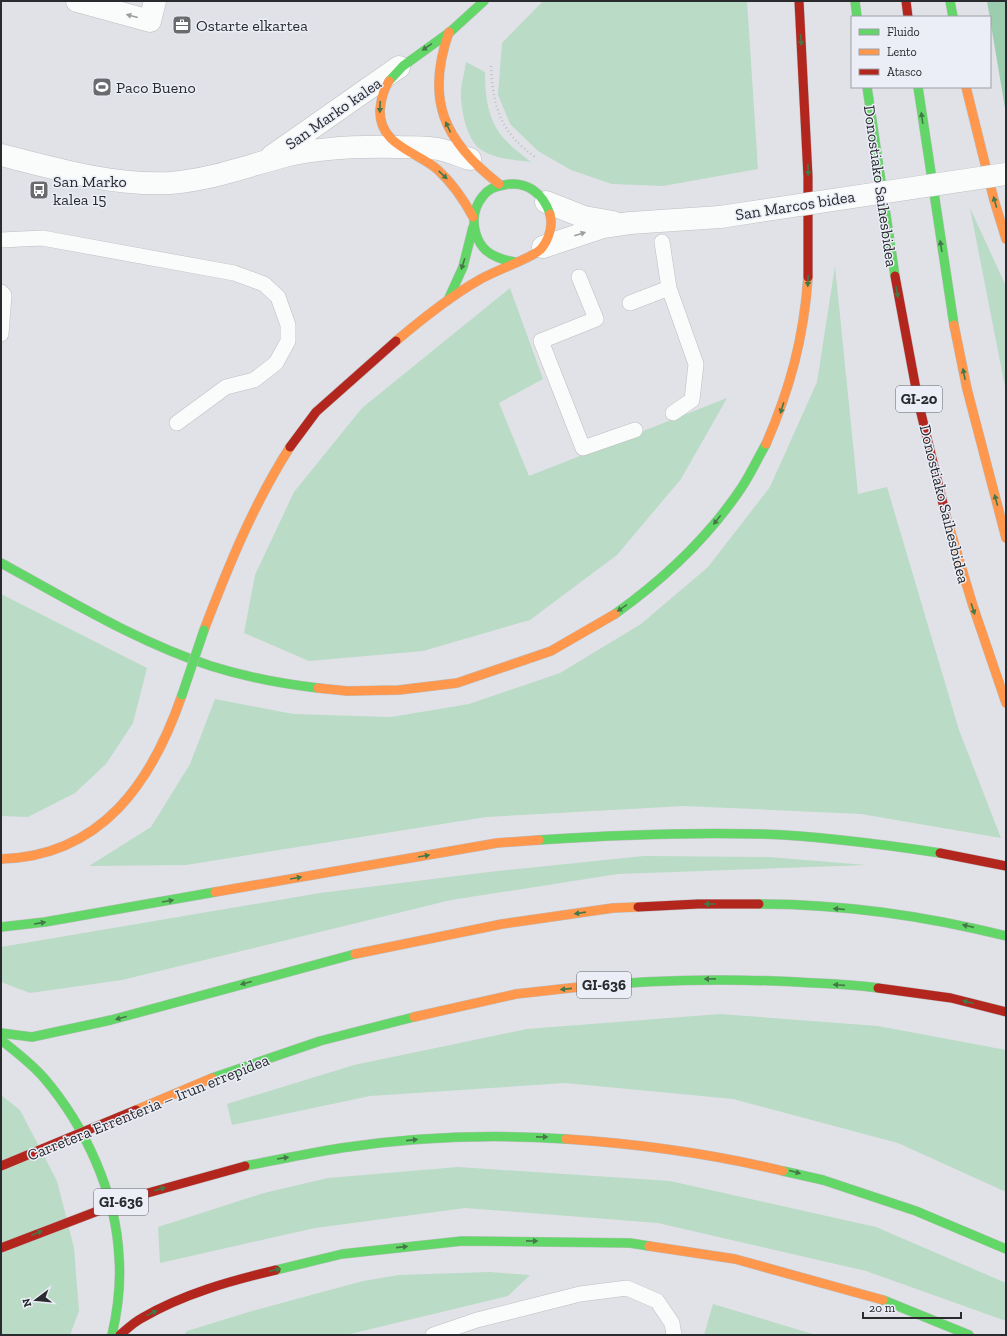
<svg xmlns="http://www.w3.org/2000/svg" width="1007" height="1336" viewBox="0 0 1007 1336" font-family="'Zilla Slab',serif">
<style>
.green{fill:#badbc5}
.forest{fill:#9bcdae}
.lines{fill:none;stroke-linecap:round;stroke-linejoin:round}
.lane-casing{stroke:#bdbec1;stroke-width:16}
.street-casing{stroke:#bdbec1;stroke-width:23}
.fast-casing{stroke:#bdbec1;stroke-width:10}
.slow-casing{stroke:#bdbec1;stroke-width:10}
.jam-casing{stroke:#bdbec1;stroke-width:10}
.path{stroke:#c1c1c3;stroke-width:2.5;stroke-dasharray:1 3;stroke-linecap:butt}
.lane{stroke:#fafbfb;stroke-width:15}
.street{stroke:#fafbfb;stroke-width:22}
.fast{stroke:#63d668;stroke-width:9}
.slow{stroke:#ff974d;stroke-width:9}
.jam{stroke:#b3261e;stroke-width:9}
.street-bridge-casing{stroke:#bdbec1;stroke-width:23;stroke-linecap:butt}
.fast-bridge-casing{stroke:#bdbec1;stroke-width:10;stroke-linecap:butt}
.slow-bridge-casing{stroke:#bdbec1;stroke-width:10;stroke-linecap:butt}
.jam-bridge-casing{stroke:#bdbec1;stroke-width:10;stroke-linecap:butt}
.street-bridge{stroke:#fafbfb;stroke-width:22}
.fast-bridge{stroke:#63d668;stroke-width:9}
.slow-bridge{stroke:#ff974d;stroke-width:9}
.jam-bridge{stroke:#b3261e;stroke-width:9}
.oneway{fill:#9c9d9f}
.oneway2{fill:#447848}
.labels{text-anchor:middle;stroke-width:3;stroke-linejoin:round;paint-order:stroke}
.shield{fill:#ebeef7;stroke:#64666a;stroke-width:1}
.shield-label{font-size:15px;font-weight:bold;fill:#2a2b2e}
.poi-label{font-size:16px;fill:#2a2b2e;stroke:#ebeef7;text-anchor:start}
.street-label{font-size:16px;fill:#2a2b2e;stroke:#ebeef7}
</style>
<rect width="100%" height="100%" fill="#e1e2e7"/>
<!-- green -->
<path class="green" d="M543,1H747L758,169L663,186L612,184L571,170L538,151L510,124L498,95L502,43Z
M466,62L485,72C485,94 487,116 501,135C509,145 521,154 531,162C515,160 494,159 480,149C466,139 460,106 461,89C462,80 465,71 466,62Z
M970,208L1006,286V392Z
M835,266L858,494L887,487L959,730L1001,838L861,814L684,806L486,817L186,865L89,866L151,827L190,764L215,699L293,714L391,717L469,704L560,673L641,624L708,567L770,487L817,382Z
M510,288L543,379L499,403L529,476L727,398L681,479L617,555L530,620L423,651L309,661L244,633L255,575L294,492L362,408Z
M1,594L147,668L133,723L106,764L75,793L28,817L1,816Z
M644,856L769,857L866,865L618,874L451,900L122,980L30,993L1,982V947L320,893L497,871Z
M720,1014L878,1026L1006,1050V1192L898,1143L733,1099L565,1083L370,1096L232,1125L227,1104L354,1065L527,1029Z
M1,1095L20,1110L57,1181L74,1248L79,1311L70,1335H1Z
M458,1167L670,1181L876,1227L1006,1283V1321L866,1271L658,1223L465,1208L315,1228L160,1263L158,1227L264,1193L328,1178Z
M489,1272L530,1275L508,1296L346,1335H184L187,1331L252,1311L363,1281L399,1275Z
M713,1304L816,1335H704Z"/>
<!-- forest -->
<path class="forest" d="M987,1H1006L1005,108Z"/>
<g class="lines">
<!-- lane casing -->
<g class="lane-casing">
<path id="lane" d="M1,240L42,238L234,273L264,284L278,297L288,325V341L276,363L254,380L226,387L177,423
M662,242L669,288L696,364L692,400L673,413
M579,277L596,319L541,341L583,448L635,430
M1,292L4,295L1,334
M630,303L669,288
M433,1335L477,1320L580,1294L627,1288L657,1301L672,1323L674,1335"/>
</g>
<!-- street casing -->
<g class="street-casing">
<path id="street" d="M77,1L150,21L155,1
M1,155C56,169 113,186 170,183C210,180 247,166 285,156C322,147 361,146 399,147C412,147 425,147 438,149C449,151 460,156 470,159
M272,156L399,67
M546,202L584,217L613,222
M543,247L603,227L630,223L720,217"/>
</g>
<!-- fast casing -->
<g class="fast-casing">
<path id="fast" d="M855,1L857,17
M950,1L953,17
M389,81L403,66L450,32L484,1
M867,87L895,276
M918,87L954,325
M515,262C509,261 503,260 497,257C473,248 467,215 483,196C488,189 496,186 504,185C526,180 543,193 550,214
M448,300L463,267L473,227
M1,563C69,600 137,642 211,666C246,677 282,684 318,688
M615,614C664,579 708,538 742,487C751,473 758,458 766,444
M539,840C612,835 686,832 760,834C820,836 880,844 940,853
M759,904C842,904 926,916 1006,936
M1,927L45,922L215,892
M579,987C657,979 735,978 814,983C835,984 857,985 878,988
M1,1033L32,1037L111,1020L355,954
M1,1040C16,1052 31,1063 44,1078C85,1126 116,1193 119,1257C121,1283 118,1309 112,1335
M212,1078L320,1041L414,1017
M245,1166C277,1160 309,1153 341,1148C414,1137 492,1134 566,1139
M783,1171L823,1180L916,1211L1006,1249
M276,1270L342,1254L462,1241L630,1243L649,1246
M883,1300L969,1335"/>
</g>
<!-- slow casing -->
<g class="slow-casing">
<path id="slow" d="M449,32C425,100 444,141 499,184
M389,81C383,90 381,99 380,110C379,146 417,151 438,170C453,184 464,200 473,217
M966,87L994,200L1006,239
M954,325L967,389L1006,538
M396,341C422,319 449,297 479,280C493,271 533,258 541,249C549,239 553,226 550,214
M766,444C790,389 804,337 808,277
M946,516L973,606L1006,703
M204,630C228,567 253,505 290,447
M318,688L347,691L399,690L457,683L551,651L615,614
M1,859C102,856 152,782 182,695
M215,892L497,843L539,840
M355,954L502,924L613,908L638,907
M414,1017L516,994L579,987
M566,1139C641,1144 709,1153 783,1171
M649,1246L735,1259L883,1300"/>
</g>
<!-- jam casing -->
<g class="jam-casing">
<path id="jam" d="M799,1L808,177V277
M906,1L908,17
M895,276L919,405L946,516
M290,447L316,412L396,341
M940,853L1006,866
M638,907L698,904H759
M878,988L951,998L1006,1012
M120,1335C127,1329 134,1322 142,1318C183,1294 230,1281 276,1270"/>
</g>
<!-- path -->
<path class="path" d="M491,66C493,107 500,132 535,157"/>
<!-- lane -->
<use href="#lane" class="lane"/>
<!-- street -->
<use href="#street" class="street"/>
<!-- fast -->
<use href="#fast" class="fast"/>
<!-- slow -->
<use href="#slow" class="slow"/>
<!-- jam -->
<use href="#jam" class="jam"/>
<!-- street-bridge casing -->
<g class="street-bridge-casing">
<path id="street-bridge" d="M720,217L1006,174"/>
</g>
<!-- fast-bridge casing -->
<g class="fast-bridge-casing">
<path id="fast-bridge" d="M182,695L204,630"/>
</g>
<!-- slow-bridge casing -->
<g class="slow-bridge-casing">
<path id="slow-bridge" d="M136,1110L212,1078"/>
</g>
<!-- jam-bridge casing -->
<g class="jam-bridge-casing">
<path id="jam-bridge" d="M1,1166L136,1110
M1,1248L137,1196L245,1166"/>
</g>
<!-- street-bridge -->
<use href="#street-bridge" class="street-bridge"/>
<!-- fast-bridge -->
<use href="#fast-bridge" class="fast-bridge"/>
<!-- slow-bridge -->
<use href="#slow-bridge" class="slow-bridge"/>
<!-- jam-bridge -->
<use href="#jam-bridge" class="jam-bridge"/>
</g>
<!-- one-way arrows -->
<defs><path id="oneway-solid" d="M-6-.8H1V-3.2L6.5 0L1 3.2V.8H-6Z"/></defs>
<g class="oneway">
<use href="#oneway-solid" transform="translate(132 16) rotate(-165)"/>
<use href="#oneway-solid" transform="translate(580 234) rotate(-17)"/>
</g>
<g class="oneway2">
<use href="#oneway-solid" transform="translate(801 40) rotate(86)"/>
<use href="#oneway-solid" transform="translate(427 47) rotate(146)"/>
<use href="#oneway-solid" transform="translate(380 107) rotate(92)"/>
<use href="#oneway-solid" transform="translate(922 118) rotate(-98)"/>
<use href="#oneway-solid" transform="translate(448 127) rotate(-115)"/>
<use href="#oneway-solid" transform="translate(808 170) rotate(89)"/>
<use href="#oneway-solid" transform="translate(443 175) rotate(43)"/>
<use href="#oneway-solid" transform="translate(995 202) rotate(-106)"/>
<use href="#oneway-solid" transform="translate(941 246) rotate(-99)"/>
<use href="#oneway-solid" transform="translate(463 264) rotate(108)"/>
<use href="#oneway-solid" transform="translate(808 281) rotate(92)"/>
<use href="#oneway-solid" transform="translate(897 292) rotate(81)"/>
<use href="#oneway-solid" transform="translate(964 374) rotate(-101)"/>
<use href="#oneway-solid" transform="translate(782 408) rotate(107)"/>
<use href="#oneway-solid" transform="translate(996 500) rotate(-105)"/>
<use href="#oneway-solid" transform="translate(717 520) rotate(128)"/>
<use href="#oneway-solid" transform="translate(622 608) rotate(145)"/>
<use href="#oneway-solid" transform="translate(973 609) rotate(72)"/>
<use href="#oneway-solid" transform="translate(424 856) rotate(-10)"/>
<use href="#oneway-solid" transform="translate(296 878) rotate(-10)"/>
<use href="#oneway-solid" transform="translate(168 901) rotate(-10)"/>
<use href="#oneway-solid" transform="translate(710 904) rotate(180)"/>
<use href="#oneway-solid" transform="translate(839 909) rotate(-175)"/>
<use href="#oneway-solid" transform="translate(580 913) rotate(172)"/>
<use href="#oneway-solid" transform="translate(40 923) rotate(-9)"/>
<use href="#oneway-solid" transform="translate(968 926) rotate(-167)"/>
<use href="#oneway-solid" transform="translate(710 979) rotate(179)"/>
<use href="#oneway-solid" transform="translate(246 983) rotate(165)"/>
<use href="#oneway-solid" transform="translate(839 985) rotate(-176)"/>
<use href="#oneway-solid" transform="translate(566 989) rotate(174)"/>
<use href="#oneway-solid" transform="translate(968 1002) rotate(-166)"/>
<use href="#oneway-solid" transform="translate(121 1018) rotate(165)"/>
<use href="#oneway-solid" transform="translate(542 1137) rotate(1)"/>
<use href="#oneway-solid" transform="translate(412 1140) rotate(-6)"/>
<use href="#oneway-solid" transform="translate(283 1158) rotate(-9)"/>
<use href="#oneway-solid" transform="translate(795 1172) rotate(15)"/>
<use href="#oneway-solid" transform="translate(160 1189) rotate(-16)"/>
<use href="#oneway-solid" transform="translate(37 1233) rotate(-22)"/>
<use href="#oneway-solid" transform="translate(532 1241) rotate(1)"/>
<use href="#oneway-solid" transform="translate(402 1247) rotate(-6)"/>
<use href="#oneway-solid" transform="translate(275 1270) rotate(-13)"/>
<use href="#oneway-solid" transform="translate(152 1313) rotate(-26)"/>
</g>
<!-- icons -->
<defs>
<g id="office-square" transform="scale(1)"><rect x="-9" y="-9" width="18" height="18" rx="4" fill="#6a6b6f" stroke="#ebeef7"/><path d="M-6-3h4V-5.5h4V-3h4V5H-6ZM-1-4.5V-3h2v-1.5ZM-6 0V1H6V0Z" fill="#fff"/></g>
<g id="stadium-square" transform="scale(1)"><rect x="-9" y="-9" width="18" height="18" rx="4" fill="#6a6b6f" stroke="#ebeef7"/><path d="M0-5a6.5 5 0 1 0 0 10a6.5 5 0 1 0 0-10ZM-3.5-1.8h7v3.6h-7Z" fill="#fff"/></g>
<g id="bus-square" transform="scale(1)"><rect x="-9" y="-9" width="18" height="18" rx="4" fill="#6a6b6f" stroke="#ebeef7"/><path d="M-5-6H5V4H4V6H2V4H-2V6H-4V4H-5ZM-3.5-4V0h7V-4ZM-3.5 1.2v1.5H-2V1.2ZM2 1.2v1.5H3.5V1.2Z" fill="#fff"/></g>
</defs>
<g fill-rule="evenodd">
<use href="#office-square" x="182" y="25"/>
<use href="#stadium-square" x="102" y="87"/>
<use href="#bus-square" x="39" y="190"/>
</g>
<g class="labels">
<!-- shield labels -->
<g class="shield">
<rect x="896" y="386" width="46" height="26" rx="3"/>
<rect x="577" y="972" width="54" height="26" rx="3"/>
<rect x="94" y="1189" width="54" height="26" rx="3"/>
</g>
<g class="shield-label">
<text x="919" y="404">GI-20</text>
<text x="604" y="990">GI-636</text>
<text x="121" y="1207">GI-636</text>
</g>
<!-- poi labels -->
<g class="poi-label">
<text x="196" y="31">Ostarte elkartea</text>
<text x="116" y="93">Paco Bueno</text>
<text x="53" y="187">San Marko<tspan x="53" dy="18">kalea 15</tspan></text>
</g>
<!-- street labels -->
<g class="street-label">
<text transform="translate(333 113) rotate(-35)" y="6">San Marko kalea</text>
<text transform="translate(881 186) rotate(82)" y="6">Donostiako Saihesbidea</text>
<text transform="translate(795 205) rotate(-9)" y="6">San Marcos bidea</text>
<text transform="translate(945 504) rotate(76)" y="6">Donostiako Saihesbidea</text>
<text transform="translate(148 1107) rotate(-22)" y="6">Carretera Errenteria – Irun errepidea</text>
</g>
</g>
<!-- border -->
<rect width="1007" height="1336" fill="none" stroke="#2a2b2e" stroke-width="4"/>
<!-- legend -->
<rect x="851" y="16" width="140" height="72" fill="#ebeef7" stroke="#9ea0a7"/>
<rect x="859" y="29" width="20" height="6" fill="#63d668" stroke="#9ea0a7"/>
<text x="887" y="36" font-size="12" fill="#2a2b2e">Fluido</text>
<rect x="859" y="49" width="20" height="6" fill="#ff974d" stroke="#9ea0a7"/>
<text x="887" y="56" font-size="12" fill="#2a2b2e">Lento</text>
<rect x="859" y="69" width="20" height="6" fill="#b3261e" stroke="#9ea0a7"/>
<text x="887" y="76" font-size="12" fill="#2a2b2e">Atasco</text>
<!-- north arrow -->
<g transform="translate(36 1300) rotate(254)" stroke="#ebeef7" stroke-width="3" paint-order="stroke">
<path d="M0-3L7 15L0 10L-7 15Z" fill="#2a2b2e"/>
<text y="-6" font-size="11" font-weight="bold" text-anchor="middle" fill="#2a2b2e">N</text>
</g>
<!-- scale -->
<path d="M863 1312v6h98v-6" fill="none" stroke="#2a2b2e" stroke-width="2"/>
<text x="869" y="1312" font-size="12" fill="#2a2b2e" stroke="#ebeef7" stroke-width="3" paint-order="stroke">20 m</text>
</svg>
